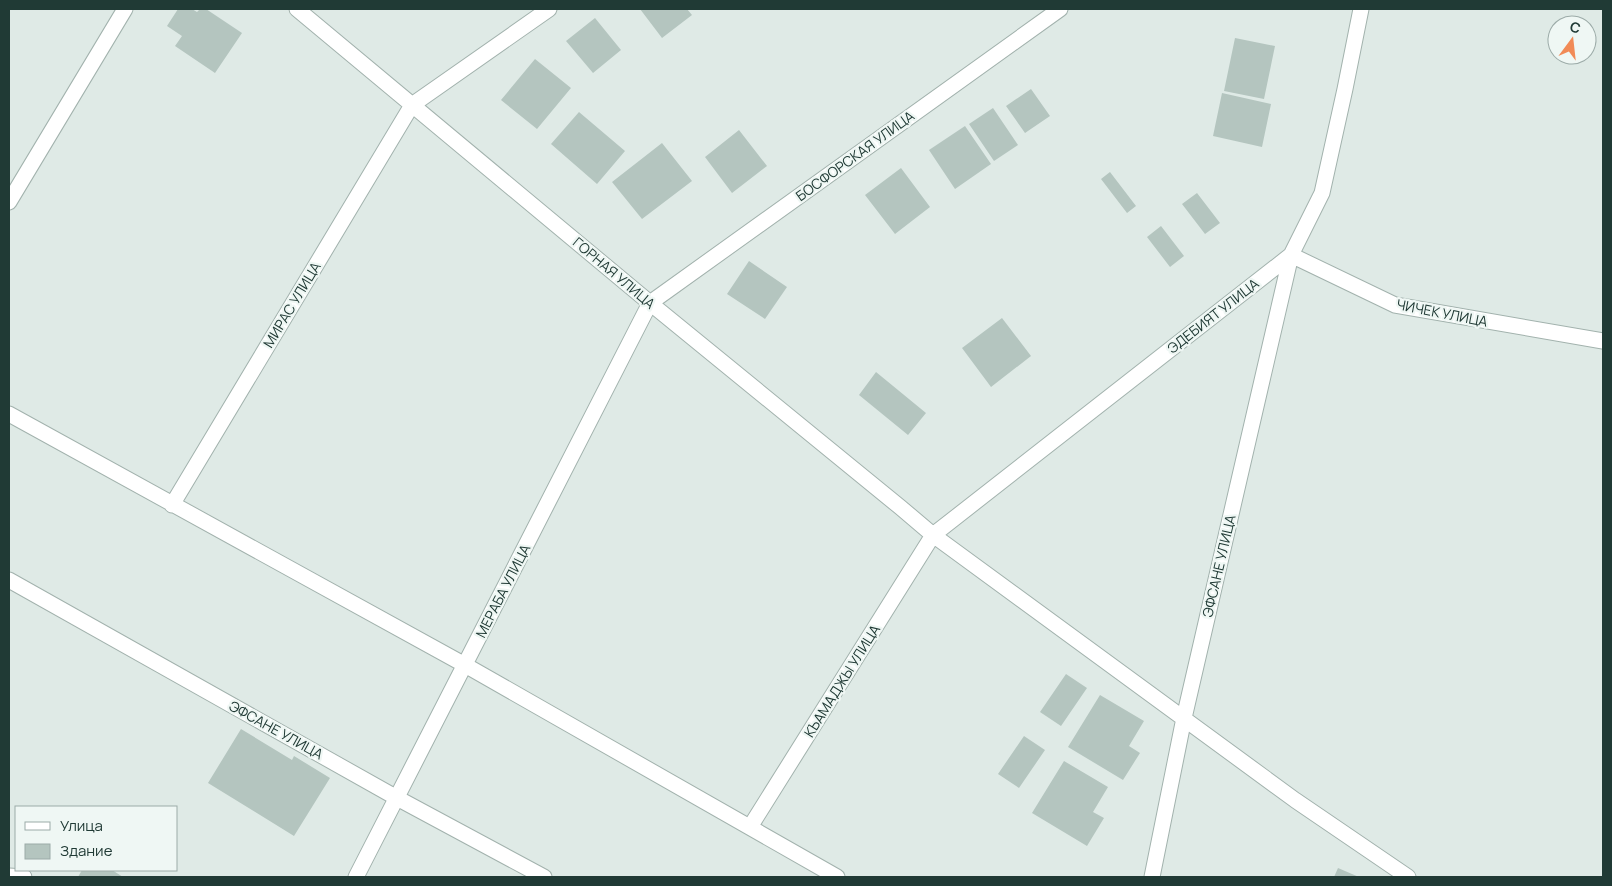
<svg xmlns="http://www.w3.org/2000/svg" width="1612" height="886" viewBox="0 0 1612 886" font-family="Manrope,sans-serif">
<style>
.building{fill:#b4c5bf}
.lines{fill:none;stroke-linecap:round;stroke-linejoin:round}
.minor-casing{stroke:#a2b2ad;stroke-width:17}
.minor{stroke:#fff;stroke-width:15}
.labels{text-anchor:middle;stroke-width:4.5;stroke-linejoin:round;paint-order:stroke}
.street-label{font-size:14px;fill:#203a35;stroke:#eff7f4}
</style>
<rect width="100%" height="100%" fill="#dfeae6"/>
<!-- building -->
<path class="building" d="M178,9H192L197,12L200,9H206L242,33L215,73L175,46L182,36L167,26Z
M640,9H687L692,15L662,38Z
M595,18L621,50L593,73L566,41Z
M1235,38L1275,46L1264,99L1224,91Z
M535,59L571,88L537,129L501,100Z
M1031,89L1050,116L1025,133L1006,106Z
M1222,93L1271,104L1262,147L1213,136Z
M993,108L1018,145L994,161L969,124Z
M579,112L625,151L597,184L551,144Z
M965,126L991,164L955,189L929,150Z
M739,130L767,166L732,193L705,157Z
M662,143L692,181L642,219L612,182Z
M901,168L930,207L895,234L865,195Z
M1110,172L1136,206L1127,213L1101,179Z
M1197,193L1220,223L1205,234L1182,204Z
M1161,226L1184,256L1170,267L1147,237Z
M749,261L787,287L765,319L727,294Z
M1002,318L1031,356L991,387L962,348Z
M876,372L926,413L908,435L859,395Z
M1066,674L1087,688L1061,726L1040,712Z
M1100,695L1144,721L1129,746L1140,753L1123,780L1068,747Z
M241,729L292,760L294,756L330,778L294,836L208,783Z
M1024,736L1045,750L1019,788L998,774Z
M1064,761L1108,787L1093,812L1104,818L1087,846L1032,813Z
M1338,868L1359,877H1334Z
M82,870H112L123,877H78Z"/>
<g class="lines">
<!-- minor casing -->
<g class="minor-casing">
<path id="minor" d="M297,9L650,303L900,507L933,535L1295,800L1408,877
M9,202L125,9
M9,414L465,665L837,877
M172,505L412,105L549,9
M9,580L397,798L544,877
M750,827L933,535L1291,255L1322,193L1345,89L1361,9
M9,876L24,877
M356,877L650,303L1060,9
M1152,877L1184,718L1291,255L1395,305L1603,341"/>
</g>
<!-- minor -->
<use href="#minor" class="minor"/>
</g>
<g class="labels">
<!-- street labels -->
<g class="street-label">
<text transform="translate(855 156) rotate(-36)" y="5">БОСФОРСКАЯ УЛИЦА</text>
<text transform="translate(614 273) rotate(40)" y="5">ГОРНАЯ УЛИЦА</text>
<text transform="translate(292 305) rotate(-59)" y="5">МИРАС УЛИЦА</text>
<text transform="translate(1442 313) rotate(11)" y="5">ЧИЧЕК УЛИЦА</text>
<text transform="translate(1213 316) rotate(-38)" y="5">ЭДЕБИЯТ УЛИЦА</text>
<text transform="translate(1219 566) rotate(-77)" y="5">ЭФСАНЕ УЛИЦА</text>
<text transform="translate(503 591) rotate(-63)" y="5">МЕРАБА УЛИЦА</text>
<text transform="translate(842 681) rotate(-58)" y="5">КЪАМАДЖЫ УЛИЦА</text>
<text transform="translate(276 730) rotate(29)" y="5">ЭФСАНЕ УЛИЦА</text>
</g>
</g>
<!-- border -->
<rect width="1612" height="886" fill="none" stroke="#203a35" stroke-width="20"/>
<!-- legend -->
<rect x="15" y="806" width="162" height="65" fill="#eff7f4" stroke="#9caba8"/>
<rect x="25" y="822" width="25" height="8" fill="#ffffff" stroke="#9caba8"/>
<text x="60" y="831" font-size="15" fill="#203a35">Улица</text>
<rect x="25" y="844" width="25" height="15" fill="#b4c5bf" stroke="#9caba8"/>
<text x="60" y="856" font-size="15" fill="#203a35">Здание</text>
<!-- north arrow -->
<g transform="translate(1572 40) rotate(15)"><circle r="24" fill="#eff7f4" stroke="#9caba8"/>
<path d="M0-4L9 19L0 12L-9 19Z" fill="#f18a56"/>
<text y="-8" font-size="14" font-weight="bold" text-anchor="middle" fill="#203a35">С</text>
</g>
</svg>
